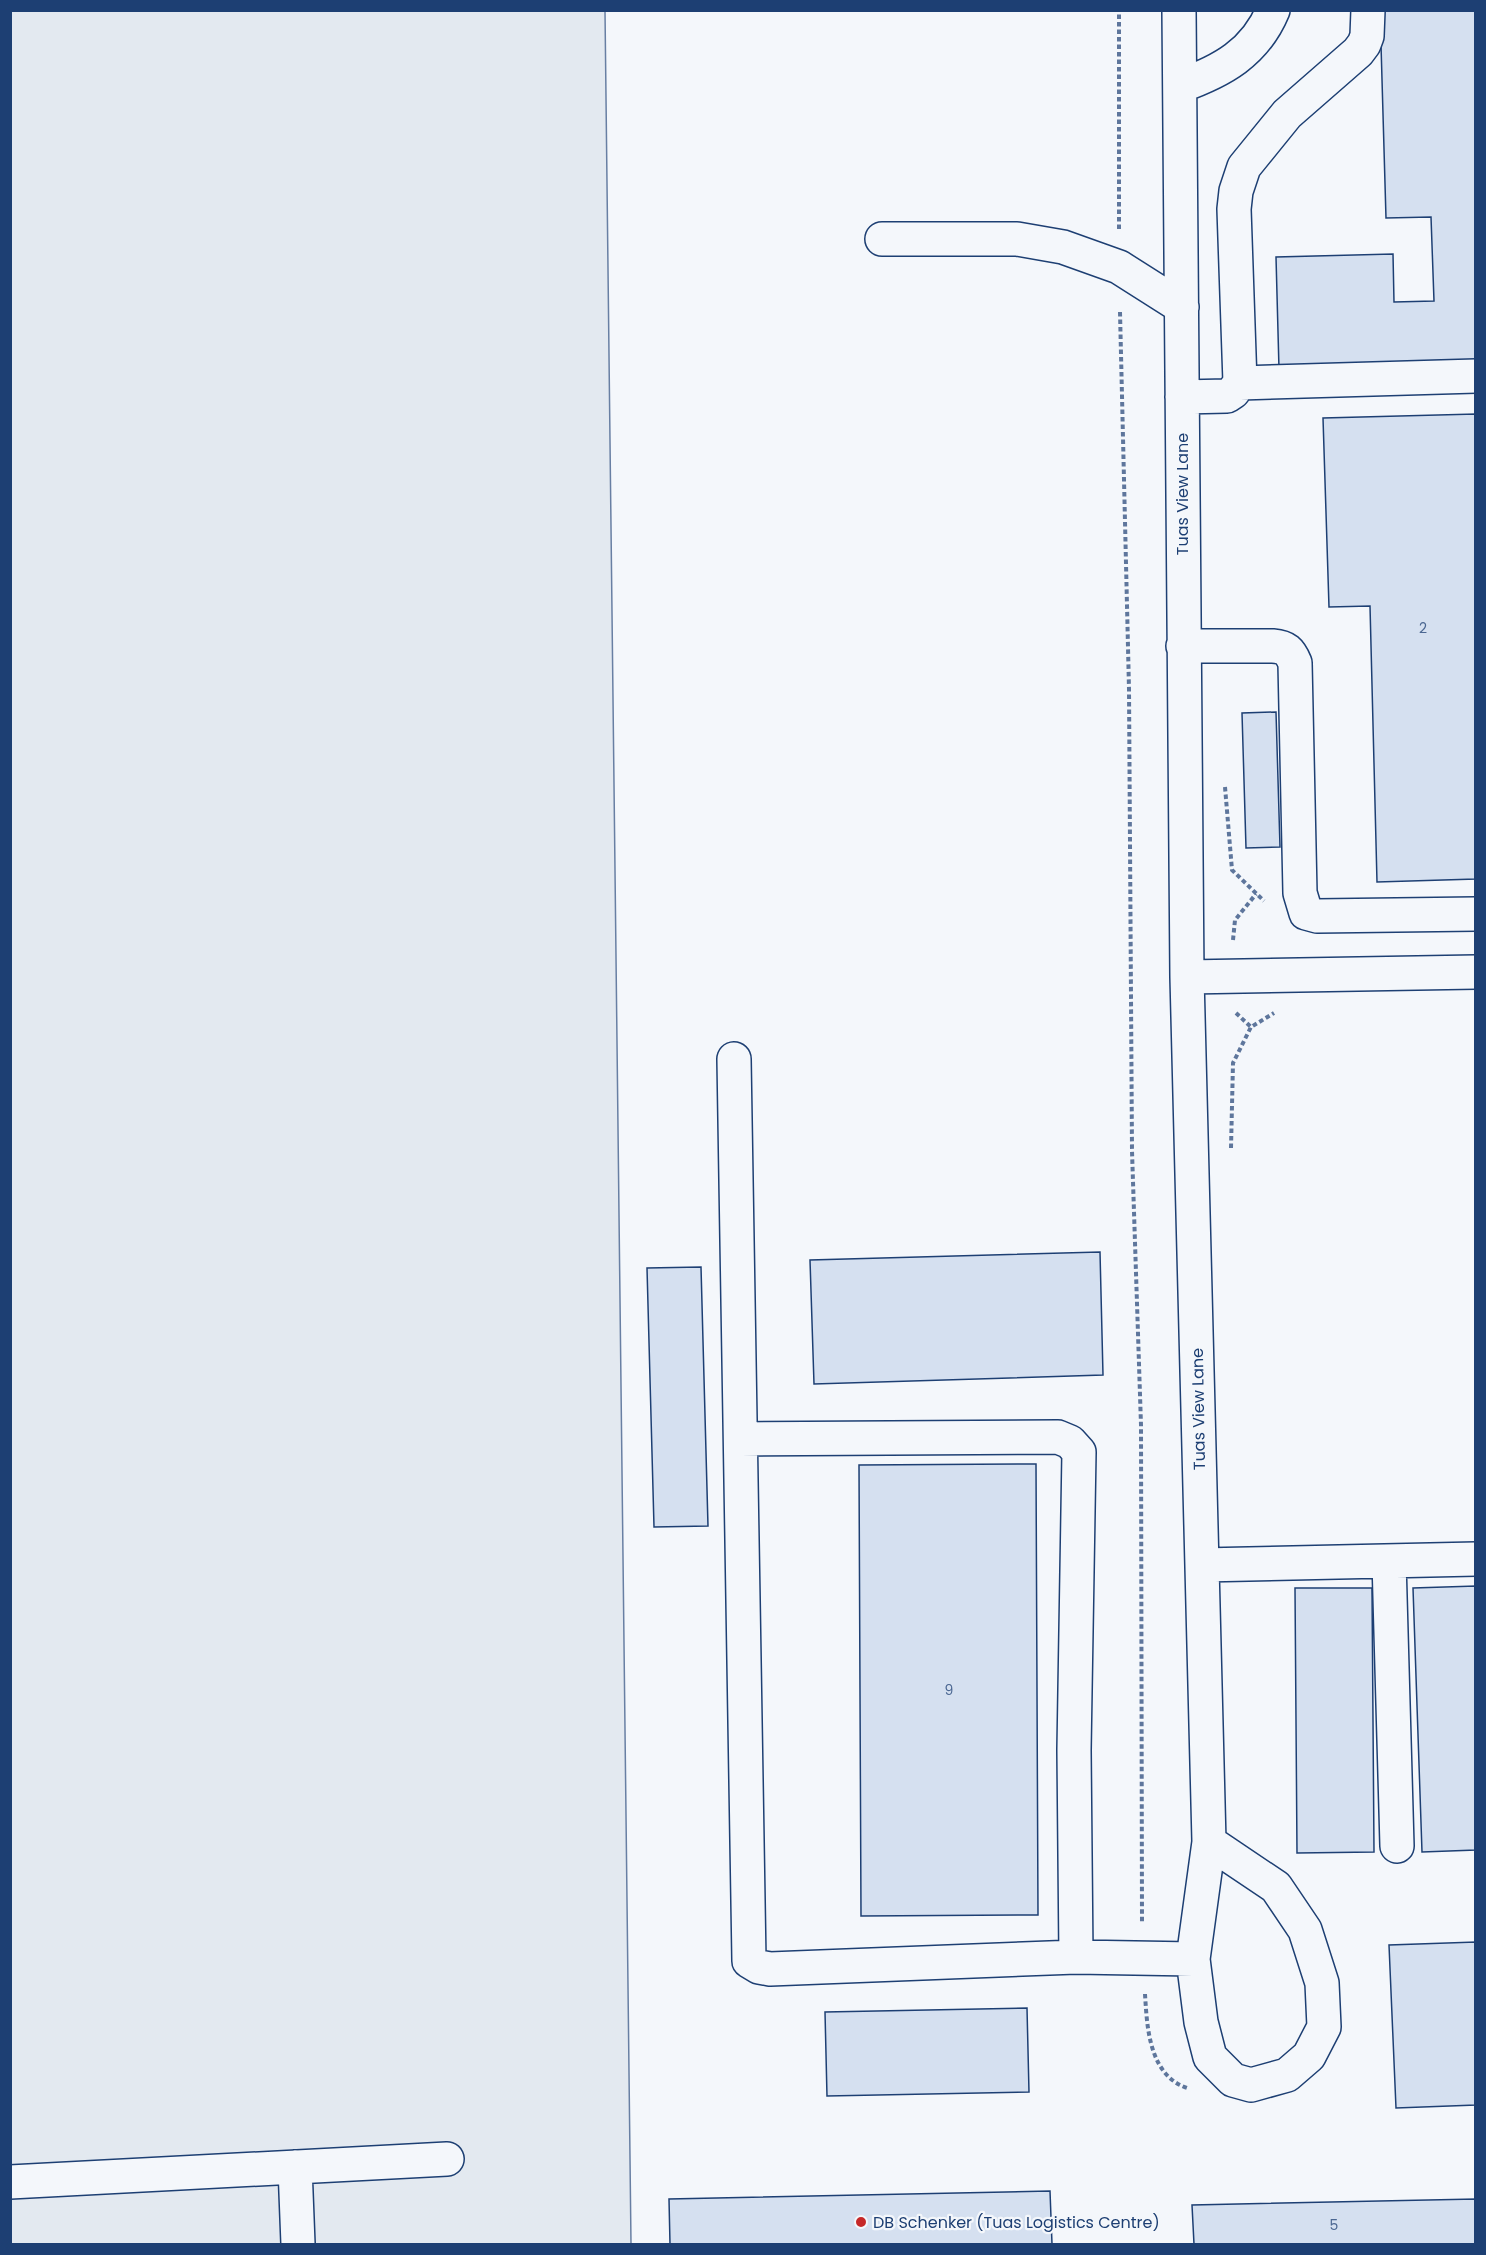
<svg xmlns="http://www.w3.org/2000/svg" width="1486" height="2255" viewBox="0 0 1486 2255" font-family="Poppins,sans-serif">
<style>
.green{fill:#e3e9f0;stroke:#687fa3;stroke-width:1.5}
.building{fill:#d5e0f0;stroke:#1d3f73;stroke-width:1.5}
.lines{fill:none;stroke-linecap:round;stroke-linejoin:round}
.minor-casing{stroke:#1d3f73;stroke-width:36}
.path{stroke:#5e769c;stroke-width:4;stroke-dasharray:4.5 3;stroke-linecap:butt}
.minor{stroke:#f4f7fb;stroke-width:33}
.poi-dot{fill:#c62828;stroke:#f4f7fb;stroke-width:2}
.labels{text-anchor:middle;stroke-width:4.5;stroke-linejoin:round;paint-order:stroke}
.number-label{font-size:14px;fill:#4b6792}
.street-label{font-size:16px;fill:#1d3f73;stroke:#f4f7fb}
.poi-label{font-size:16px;fill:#1d3f73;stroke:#f4f7fb;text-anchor:start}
</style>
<rect width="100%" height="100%" fill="#f4f7fb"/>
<!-- green -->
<path class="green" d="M11,11H605L631,2244H11Z"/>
<!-- building -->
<path class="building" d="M1380,10H1476V365L1279,369L1276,257L1393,254L1394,302L1434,301L1431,217L1386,218Z
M1476,414V879L1377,882L1370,606L1329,607L1323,418Z
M1276,712L1280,847L1246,848L1242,713Z
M1100,1252L1103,1375L814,1384L810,1260Z
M701,1267L708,1526L654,1527L647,1268Z
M1036,1464L1038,1915L861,1916L859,1465Z
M1476,1586V1850L1422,1852L1413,1588Z
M1295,1588H1372L1374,1852L1297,1853Z
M1476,1942V2105L1396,2108L1389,1945Z
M1027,2008L1029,2092L827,2096L825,2012Z
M1050,2191L1052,2244H670L669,2199Z
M1476,2199V2244H1194L1192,2205Z"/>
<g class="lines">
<!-- minor casing -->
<g class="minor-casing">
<path id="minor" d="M1179,10L1187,977L1209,1842L1193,1959L1201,2022L1210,2057L1233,2080L1251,2085L1287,2075L1309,2056L1324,2027L1322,1983L1305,1930L1276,1887L1209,1842
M1180,86C1222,71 1255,53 1273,10
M882,239H1017L1063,247L1119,267L1182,307
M1240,383L1476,376
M1182,397L1227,396L1233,392L1240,383L1234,209L1236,191L1244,167L1287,114L1358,52L1364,44L1367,36L1368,10
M1183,646H1273C1286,647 1290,651 1295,663L1300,893L1306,913L1317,916L1476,914
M1187,977L1476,972
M734,1059L749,1961L759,1967L770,1969L1076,1957L1193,1959
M741,1439L1058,1437L1070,1442L1079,1452L1074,1750L1076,1957
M1389,1561L1397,1846
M1202,1565L1476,1559
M295,2167L298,2244
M10,2182L447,2159"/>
</g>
<!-- path -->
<path class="path" d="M1119,229V10
M1120,312L1129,689L1132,1151L1141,1425L1142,1924
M1225,787L1232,870L1264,901
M1233,940L1235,920L1256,894
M1236,1013L1251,1027
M1231,1148L1233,1063L1251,1027L1274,1013
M1145,1994C1147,2027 1149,2075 1187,2088"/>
<!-- minor -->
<use href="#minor" class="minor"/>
</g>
<!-- markers -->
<circle class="poi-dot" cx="861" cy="2222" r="6"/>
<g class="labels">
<!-- number labels -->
<g class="number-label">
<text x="1423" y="633">2</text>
<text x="949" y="1695">9</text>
<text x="1334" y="2230">5</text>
</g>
<!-- street labels -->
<g class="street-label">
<text transform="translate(1182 494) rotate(-90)" y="6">Tuas View Lane</text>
<text transform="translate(1198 1409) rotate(-91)" y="6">Tuas View Lane</text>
</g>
<!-- poi labels -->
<g class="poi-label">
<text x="873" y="2228">DB Schenker (Tuas Logistics Centre)</text>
</g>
</g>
<!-- border -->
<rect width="1486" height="2255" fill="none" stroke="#1d3f73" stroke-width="24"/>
</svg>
